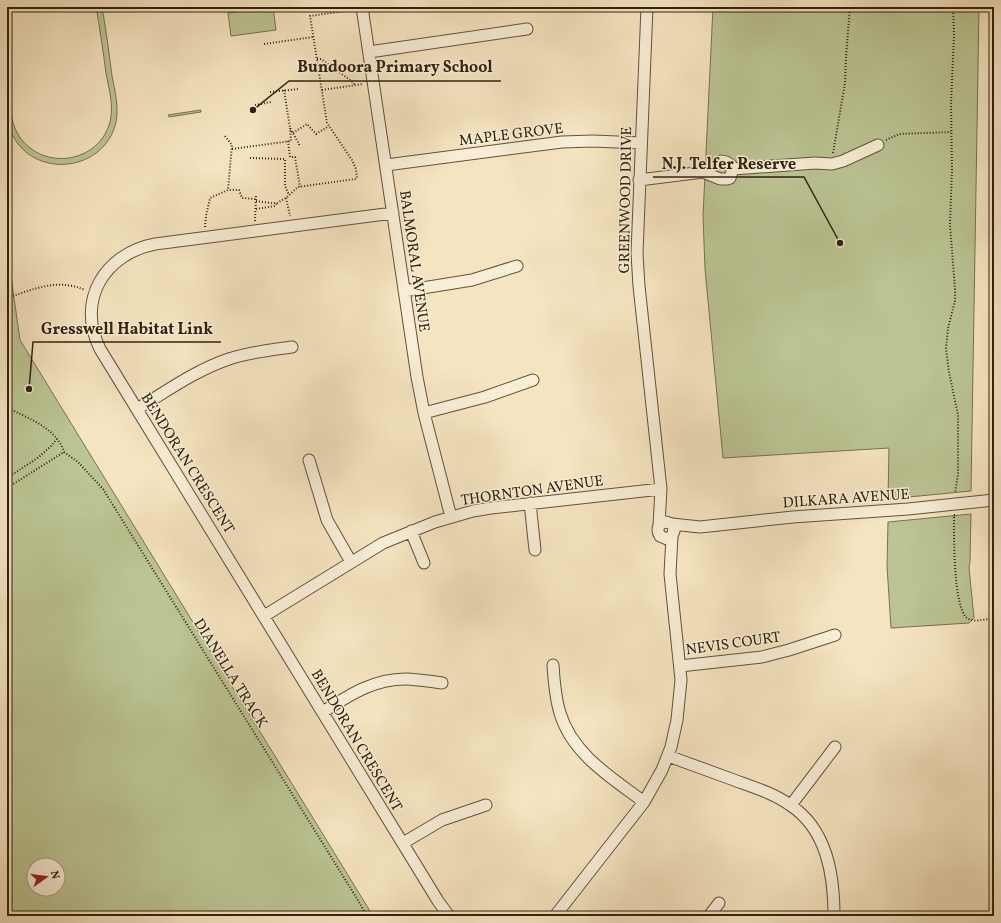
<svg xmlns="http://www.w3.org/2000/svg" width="1001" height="923" viewBox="0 0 1001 923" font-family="Vollkorn,serif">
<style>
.green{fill:#bbc493;stroke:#767251;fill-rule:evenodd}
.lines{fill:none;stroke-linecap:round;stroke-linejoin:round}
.minor-casing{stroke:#62523b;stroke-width:13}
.path{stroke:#31210f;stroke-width:2;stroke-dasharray:1 2;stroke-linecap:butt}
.minor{stroke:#f8edd6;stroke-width:11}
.labels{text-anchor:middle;stroke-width:3;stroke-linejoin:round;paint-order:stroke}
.street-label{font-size:15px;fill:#31210f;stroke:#f8edd6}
.leader{fill:none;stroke:#31210f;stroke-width:1.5}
.callout-dot{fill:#31210f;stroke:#f8edd6;stroke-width:1.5}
.callout-label{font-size:16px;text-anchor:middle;font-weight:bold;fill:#31210f;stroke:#f8edd6;stroke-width:3;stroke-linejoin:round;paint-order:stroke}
</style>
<rect width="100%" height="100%" fill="#f5e4c0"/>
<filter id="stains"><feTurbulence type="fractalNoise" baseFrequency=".005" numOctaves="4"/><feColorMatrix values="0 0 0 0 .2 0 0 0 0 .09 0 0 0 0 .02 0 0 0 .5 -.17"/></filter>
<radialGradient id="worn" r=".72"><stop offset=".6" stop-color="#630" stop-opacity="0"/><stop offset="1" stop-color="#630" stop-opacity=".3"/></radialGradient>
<!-- green -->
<path class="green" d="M96,7H102C106,30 109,53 112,76C115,91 119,107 116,122C105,172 34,180 12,134C4,118 7,98 7,80C10,98 9,121 19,136C43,172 99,163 110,122C114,106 109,89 106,73C103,51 100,29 96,7Z
M273,7L276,30L231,36L228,13Z
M713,7H979L971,491L888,499L889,448L723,458L705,269L703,216Z
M201,110V112L169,117L168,115Z
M7,248L20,340L373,916H7ZM34,865H58V889H34Z
M971,514L970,562L969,568L974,618L969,623L891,628L887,566L888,522Z"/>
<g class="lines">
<!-- minor casing -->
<g class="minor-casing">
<path id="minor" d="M362,7L417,377L424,413L451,517
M647,7L637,253L639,286L661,489L659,525
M369,52L527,29
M386,165L562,142L593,141L641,143
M733,169L815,163L832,164L843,161L878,145
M639,180L703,172L721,161L726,162L731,165L733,169L730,178L727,179H720L703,172
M393,213L155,244C104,254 76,301 100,349L438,901L449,916
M404,291L472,280L517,266
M137,409C167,391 196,370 229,359C249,352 271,350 292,347
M424,413L485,397L533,380
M309,460L327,520L351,562
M530,503L535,550
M672,524L674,531L672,536L667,539L660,536C656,530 658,523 666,522L672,524L700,527L793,517L908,509L994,500
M411,531L424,563
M264,616L383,543L435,522L473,511L491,508L661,489
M553,665C554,681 555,697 560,713C572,754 612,778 644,802
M680,666L762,657L789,650L835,635
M323,712C349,695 375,678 408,679C420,680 431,681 442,683
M668,756C690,764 712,772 734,780C753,787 773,793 790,805C827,829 834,875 834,916
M791,805L835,747
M403,843L442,820L486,805
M555,916L644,802L662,770L671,747L677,720L681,680L670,574L672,536
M709,916L719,903"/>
</g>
<!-- path -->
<path class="path" d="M953,7L954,35L951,104L952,170L950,225L955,289V301L948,328L946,349L949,372L958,415V475L955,493
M264,44L313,37
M317,59H321L354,83V85
M284,90L290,128L298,142L300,147
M322,90L363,84
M270,92L299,89
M255,105L271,102
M293,133L307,124L316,134L329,126
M225,136L232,145L228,190
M886,140L899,134L951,132
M288,141L290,157H295L300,187
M232,149L291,141L290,128
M833,153L845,83L846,57L850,7
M250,158L285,159V186L289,195
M286,198L290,216
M256,201L271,203H277L286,198L298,187L355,179L357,178L356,169L352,160L327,123L310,16L352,10
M256,209L275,206L277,203
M255,221L256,196
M205,227L206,216L210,198L228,190H239L242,198L256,199
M7,298C34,289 57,278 85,290
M7,406L10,409C30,419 57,429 64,452
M64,452L78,462L103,489L356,897L367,916
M7,478L39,457L51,446L57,439
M7,490L10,486L64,452
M955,515H954C954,534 953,607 967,618C974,623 986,619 994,618"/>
<!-- minor -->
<use href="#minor" class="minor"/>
</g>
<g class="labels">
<!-- street labels -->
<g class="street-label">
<text transform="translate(511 134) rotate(-7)" y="5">MAPLE GROVE</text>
<text transform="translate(625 200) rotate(-89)" y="5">GREENWOOD DRIVE</text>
<text transform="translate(415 261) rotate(82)" y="5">BALMORAL AVENUE</text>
<text transform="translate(188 463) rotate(58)" y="5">BENDORAN CRESCENT</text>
<text transform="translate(532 490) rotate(-8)" y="5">THORNTON AVENUE</text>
<text transform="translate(846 498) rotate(-4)" y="5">DILKARA AVENUE</text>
<text transform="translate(733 643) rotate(-8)" y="5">NEVIS COURT</text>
<text transform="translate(231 673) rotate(58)" y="5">DIANELLA TRACK</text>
<text transform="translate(357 740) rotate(59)" y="5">BENDORAN CRESCENT</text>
</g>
</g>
<!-- callouts -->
<path class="leader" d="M253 110L289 81H501M840 243L804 177H653M29 389L33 342H221"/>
<g class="callout-dot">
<circle cx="253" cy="110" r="4"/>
<circle cx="840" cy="243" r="4"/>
<circle cx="29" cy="389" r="4"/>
</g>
<g class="callout-label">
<text x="395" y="72">Bundoora Primary School</text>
<text x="729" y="169">N.J. Telfer Reserve</text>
<text x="127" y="334">Gresswell Habitat Link</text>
</g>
<!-- margin -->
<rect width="1001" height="923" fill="none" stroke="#f5e4c0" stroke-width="24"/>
<rect x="8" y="8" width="985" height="907" fill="none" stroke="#31210f" stroke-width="2"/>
<rect x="12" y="12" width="977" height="899" fill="none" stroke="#31210f"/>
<!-- north arrow -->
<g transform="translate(46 877) rotate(76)"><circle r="19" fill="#f8edd6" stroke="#a89b86"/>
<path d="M0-3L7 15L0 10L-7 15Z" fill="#8f2418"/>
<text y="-6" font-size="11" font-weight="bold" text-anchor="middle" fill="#31210f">N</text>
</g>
<rect width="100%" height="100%" filter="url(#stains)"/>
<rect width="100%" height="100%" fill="url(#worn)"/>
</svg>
